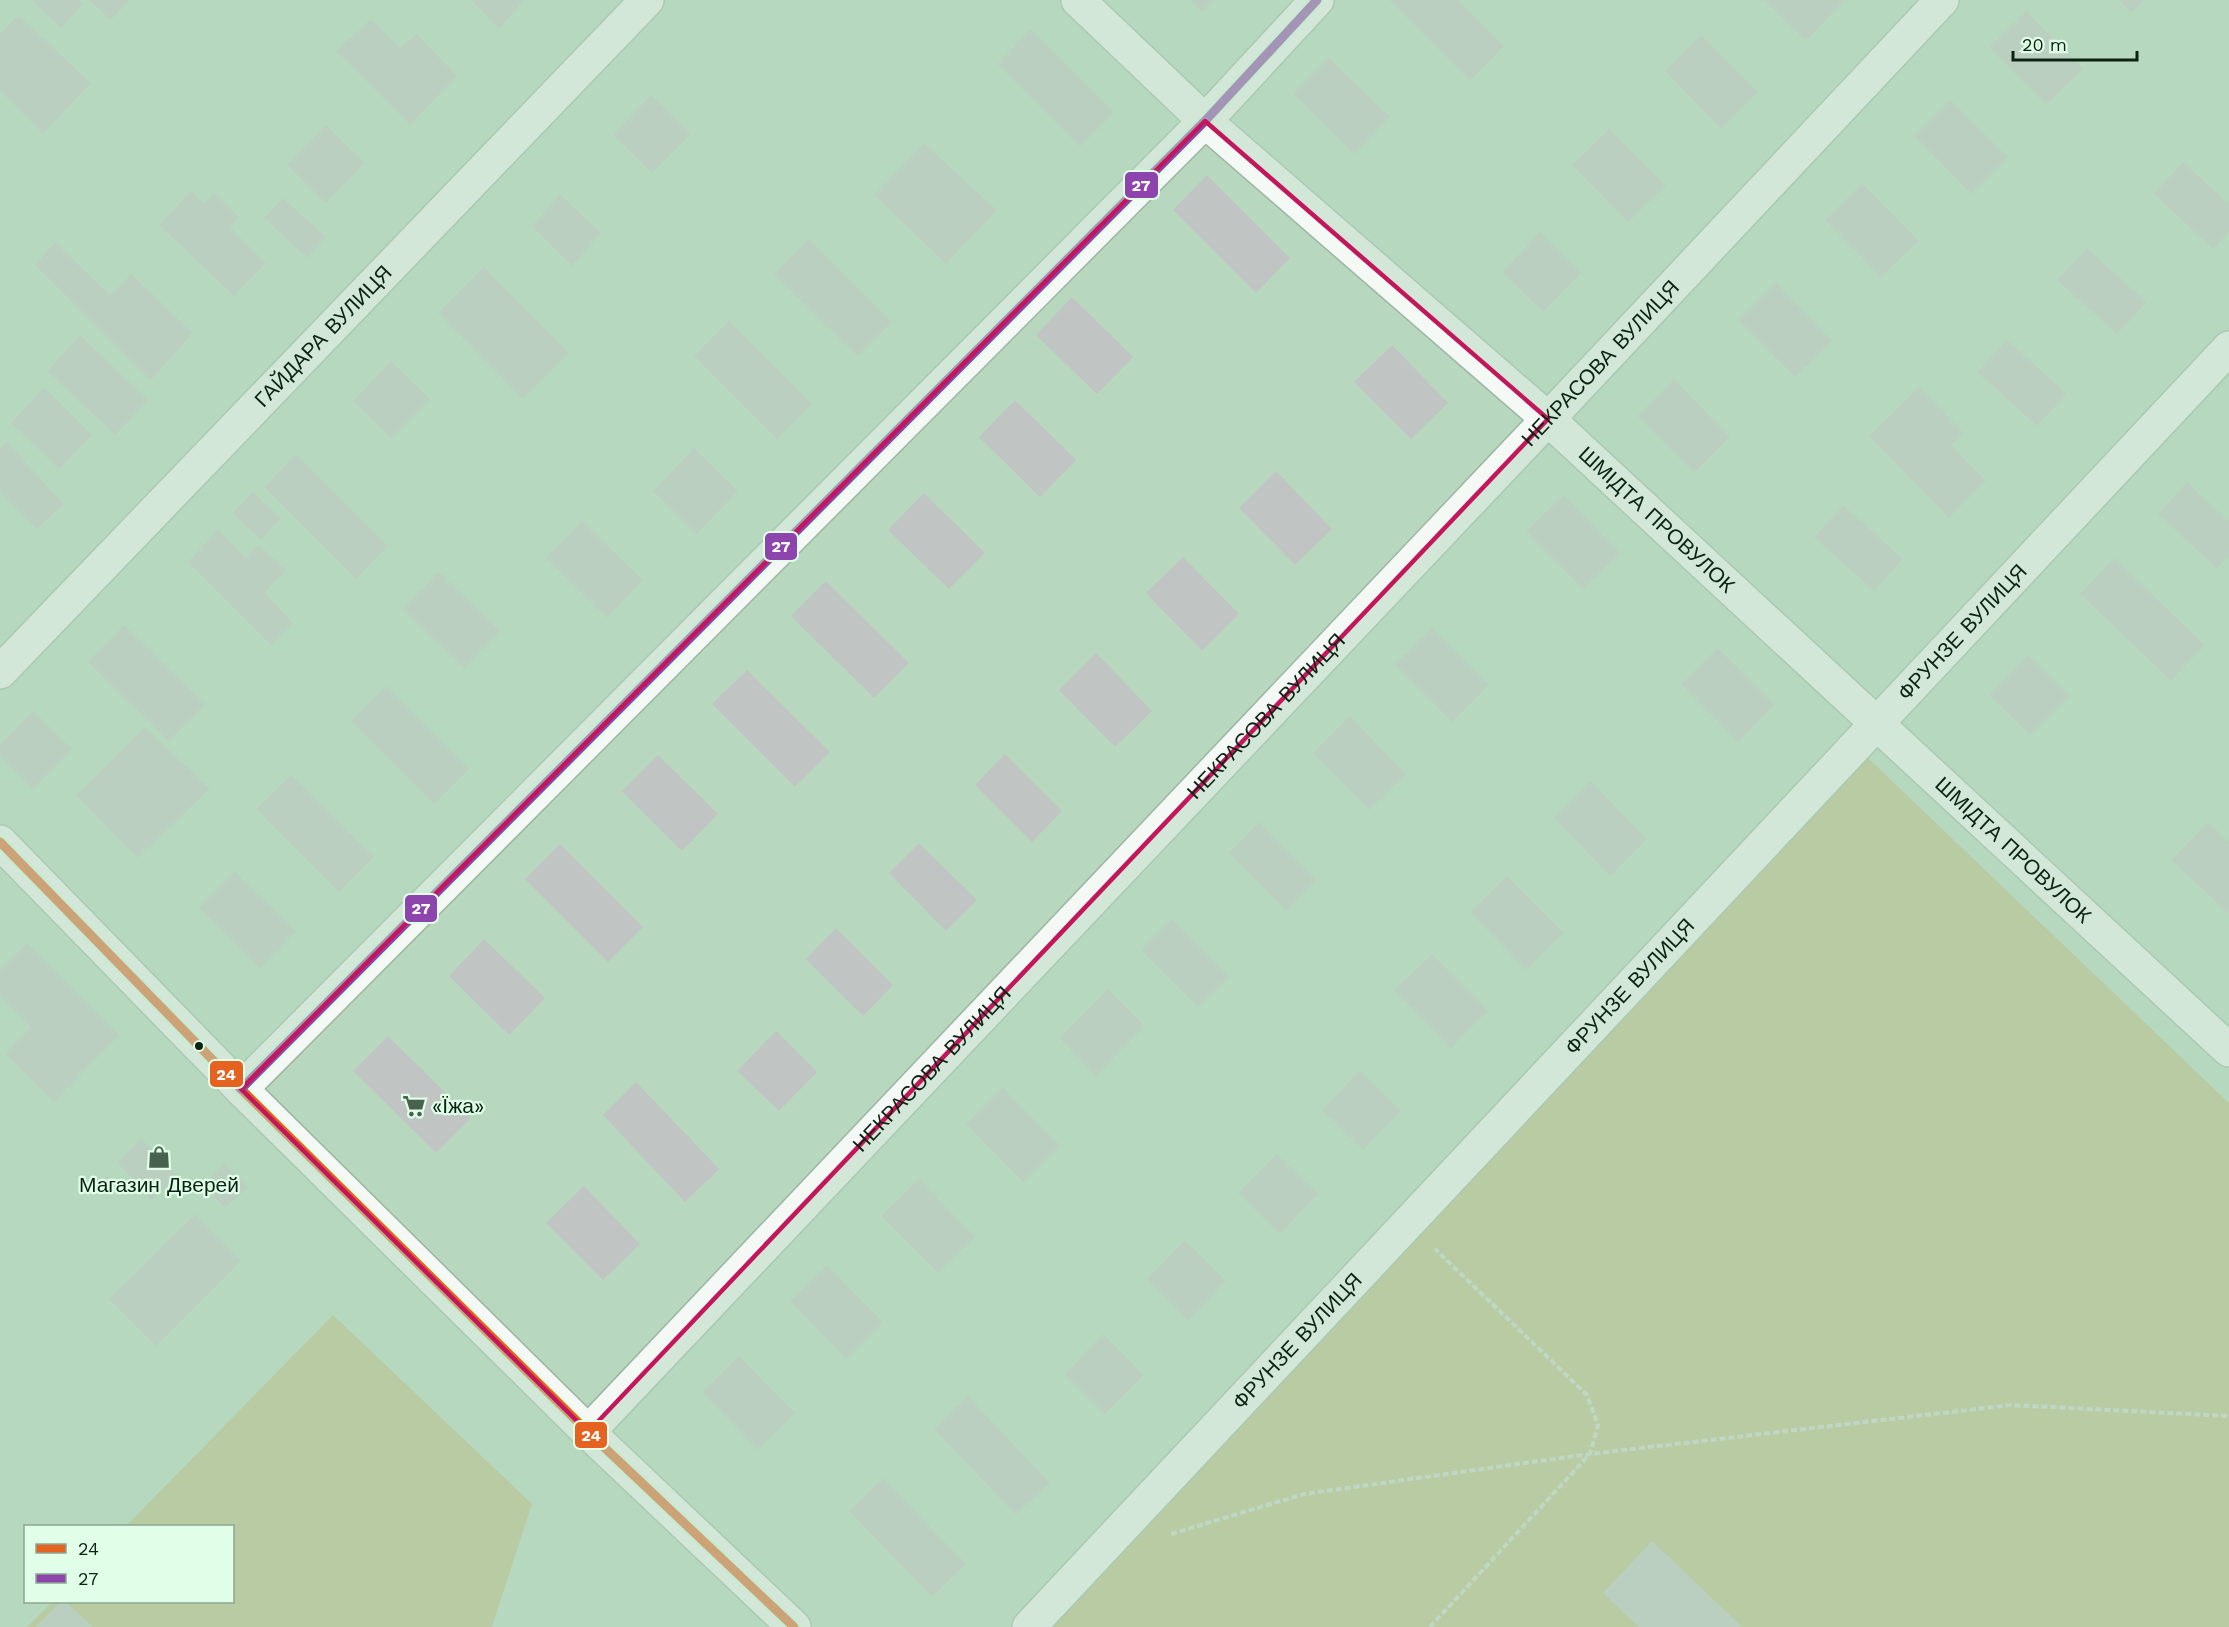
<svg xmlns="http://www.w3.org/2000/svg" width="2229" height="1627" viewBox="0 0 2229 1627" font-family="'Work Sans',sans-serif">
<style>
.green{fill:#bcbb7e}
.building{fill:#c0c4c2}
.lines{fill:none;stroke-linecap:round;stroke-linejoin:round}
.minor-casing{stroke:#9cb6a2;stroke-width:36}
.path{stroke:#cad4cc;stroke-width:4;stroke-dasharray:6 3;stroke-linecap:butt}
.minor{stroke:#f4f9f5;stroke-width:33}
.bus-1-casing{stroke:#e1fee8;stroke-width:14}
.bus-2-casing{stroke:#e1fee8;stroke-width:14}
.bus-1{stroke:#e66221;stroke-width:9}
.bus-2{stroke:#8e44ad;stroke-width:9}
.marked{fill:none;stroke:#c2185b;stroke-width:4.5;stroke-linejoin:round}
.bus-dot{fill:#0c2313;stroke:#e1fee8;stroke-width:2}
.labels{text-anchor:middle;stroke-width:4.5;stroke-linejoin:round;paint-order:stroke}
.street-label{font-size:21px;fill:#0c2313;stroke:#e1fee8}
.poi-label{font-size:21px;fill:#0c2313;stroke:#e1fee8;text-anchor:start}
.line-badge{stroke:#e1fee8;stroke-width:2}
.badge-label{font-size:16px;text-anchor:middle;font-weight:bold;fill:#fff}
</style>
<rect width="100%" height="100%" fill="#b7d8bf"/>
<!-- green -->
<path class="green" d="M1868,758L2229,1103V1627H1043Z
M333,1315L532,1504L492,1627H27L52,1602H232V1526H126Z"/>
<!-- building -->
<path class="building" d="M31,0H79L83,4L61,28Z
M89,0H130L111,20Z
M471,0H524L499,29Z
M1190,0H1213L1202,12Z
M1389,0H1458L1504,46L1470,81Z
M1764,0H1843L1844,1L1806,41Z
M2119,0H2144L2131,13Z
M2026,11L2083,69L2046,105L1989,47Z
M18,15L91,83L43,134L0,91V34Z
M371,19L400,48L417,34L457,76L410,125L336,51Z
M1031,29L1114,112L1080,147L997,64Z
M1701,35L1758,92L1721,129L1665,71Z
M1329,58L1390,117L1354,154L1293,94Z
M651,95L691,134L652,173L613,135Z
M1951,100L2008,157L1971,194L1915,136Z
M326,125L365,163L326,203L287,165Z
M1609,129L1666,186L1628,222L1572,165Z
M924,143L997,210L946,264L874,195Z
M2183,162L2229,204V232L2213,249L2154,194Z
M1207,175L1290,258L1256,293L1173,210Z
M1862,183L1919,241L1881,277L1825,220Z
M191,191L204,203L214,193L239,217L230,227L266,263L234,296L159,225Z
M560,194L601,233L572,266L532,226Z
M283,198L326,237L307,258L264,218Z
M1540,232L1581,273L1543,312L1502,272Z
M809,239L892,322L857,356L774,274Z
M55,242L110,295L131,274L193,333L151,380L35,265Z
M2087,248L2147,302L2117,334L2057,280Z
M484,267L569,353L523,399L438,313Z
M1776,283L1832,341L1795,377L1739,320Z
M1072,297L1133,357L1097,394L1036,335Z
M729,321L812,404L777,439L694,356Z
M80,335L148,400L115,435L47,371Z
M2007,340L2067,394L2037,426L1977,372Z
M1392,345L1448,403L1411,439L1354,382Z
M391,361L430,399L391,438L353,401Z
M1674,379L1730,437L1694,473L1637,416Z
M44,387L92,435L59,469L11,423Z
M1919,387L1964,433L1951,445L1986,481L1949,518L1869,436Z
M1015,400L1076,460L1040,497L979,437Z
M7,442L64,504L37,529L0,492V449Z
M694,448L738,491L697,534L653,491Z
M296,454L388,546L356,579L264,487Z
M1276,471L1332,529L1295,565L1239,508Z
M2187,482L2229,521V556L2217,569L2158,514Z
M253,492L281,518L261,540L232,513Z
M924,493L985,553L949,589L888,530Z
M1564,495L1620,553L1583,589L1526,531Z
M1843,505L1903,559L1874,591L1814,537Z
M582,521L643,580L607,618L546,558Z
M218,529L246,558L259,545L286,570L265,593L293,623L271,645L188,562Z
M1183,557L1239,614L1202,651L1146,593Z
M2114,558L2205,645L2171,681L2080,594Z
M439,572L500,631L464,668L403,609Z
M826,581L909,663L874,698L791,616Z
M124,625L205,704L169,741L88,662Z
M1432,628L1489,685L1452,722L1395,664Z
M1718,648L1774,705L1738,742L1681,684Z
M1096,653L1152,711L1115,747L1059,690Z
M2028,655L2069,696L2030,735L1989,695Z
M747,670L830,752L795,787L712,704Z
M386,686L469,769L434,804L351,721Z
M33,711L72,749L33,789L0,756V745Z
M1350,716L1406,774L1369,810L1313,753Z
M145,727L210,789L137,858L76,795Z
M1005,754L1062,811L1032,842L975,785Z
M658,755L718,814L682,851L622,791Z
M291,775L374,857L339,892L256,809Z
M1591,781L1647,839L1610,876L1554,818Z
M1259,822L1316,880L1286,911L1229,853Z
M2208,822L2229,842V914L2171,860Z
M919,843L977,900L946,931L889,873Z
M560,844L643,927L608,962L525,879Z
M235,872L296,931L260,968L199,908Z
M1507,876L1564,933L1526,970L1470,912Z
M1172,919L1229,977L1198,1007L1141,950Z
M836,928L893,985L863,1016L806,959Z
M484,939L545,998L509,1035L449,976Z
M27,943L119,1035L54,1102L5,1054L31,1027L0,996V971Z
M1432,954L1488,1011L1451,1048L1394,990Z
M1108,989L1145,1026L1096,1076L1059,1038Z
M776,1031L817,1072L779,1111L737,1071Z
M388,1036L471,1118L436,1153L353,1071Z
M1360,1070L1401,1111L1363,1150L1322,1110Z
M636,1082L719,1169L685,1202L603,1115Z
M1003,1088L1060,1145L1023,1182L966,1124Z
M142,1139L177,1176L151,1200L117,1162Z
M1277,1154L1318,1194L1280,1234L1238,1193Z
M224,1164L249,1187L225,1208L203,1185Z
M919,1179L975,1237L938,1273L881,1216Z
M584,1186L640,1244L603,1280L546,1223Z
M195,1214L241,1261L156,1346L109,1299Z
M1185,1240L1226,1281L1188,1321L1147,1279Z
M827,1265L883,1322L846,1359L790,1301Z
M1103,1334L1144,1375L1105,1414L1065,1374Z
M739,1356L795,1413L758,1450L702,1392Z
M968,1396L1050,1483L1016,1515L934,1429Z
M883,1478L966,1564L932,1597L849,1511Z
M1652,1541L1742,1627H1639L1603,1593Z
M60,1602H66L93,1627H36Z"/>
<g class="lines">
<!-- minor casing -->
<g class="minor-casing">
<g id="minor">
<path id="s1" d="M1078,0L1205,121L1548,419L2229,1050"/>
<path id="s2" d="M0,672L647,0"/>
<path d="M0,842L241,1089L588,1432L794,1627"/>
<path d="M241,1089L1205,121L1317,0"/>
<path id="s3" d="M588,1432L1548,419L1942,0"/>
<path id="s4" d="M1029,1627L2229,348"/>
</g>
</g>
<!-- path -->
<path class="path" d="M1171,1534L1304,1494L1590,1454L2011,1405L2229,1416
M1430,1627L1590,1454L1598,1425L1587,1395L1435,1249"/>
<!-- minor -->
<use href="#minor" class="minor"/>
<!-- bus-1 casing -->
<g class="bus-1-casing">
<path id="bus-1" d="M0,842L241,1089L588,1432L794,1627"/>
</g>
<!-- bus-2 casing -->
<g class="bus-2-casing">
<path id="bus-2" d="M241,1089L1205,121L1317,0"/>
</g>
<!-- bus-1 -->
<use href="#bus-1" class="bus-1"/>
<!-- bus-2 -->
<use href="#bus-2" class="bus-2"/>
</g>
<!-- marked area -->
<path d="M0 0H2229V1627H0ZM1205,121L1548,419L588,1432L241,1089Z" fill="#b7d8bf" fill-opacity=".55" fill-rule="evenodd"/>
<path class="marked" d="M1205,121L1548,419L588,1432L241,1089Z"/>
<!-- icons -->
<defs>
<g id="supermarket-bare" transform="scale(1.8)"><path d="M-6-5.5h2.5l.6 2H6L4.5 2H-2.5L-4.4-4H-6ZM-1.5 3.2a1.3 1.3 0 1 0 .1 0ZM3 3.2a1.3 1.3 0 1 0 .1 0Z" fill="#48624f" stroke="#e1fee8" stroke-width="2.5" paint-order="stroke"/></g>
<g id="shop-bare" transform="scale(1.8)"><path d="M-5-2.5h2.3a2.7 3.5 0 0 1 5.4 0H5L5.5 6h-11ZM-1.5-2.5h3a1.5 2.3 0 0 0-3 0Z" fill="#48624f" stroke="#e1fee8" stroke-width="2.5" paint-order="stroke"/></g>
</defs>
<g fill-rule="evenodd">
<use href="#supermarket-bare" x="414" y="1106"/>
<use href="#shop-bare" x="159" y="1157"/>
</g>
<!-- markers -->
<circle class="bus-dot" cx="199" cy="1046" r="5"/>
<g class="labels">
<!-- street labels -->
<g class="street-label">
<text dy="7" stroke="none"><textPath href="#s2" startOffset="466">ГАЙДАРА ВУЛИЦЯ</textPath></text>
<text dy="7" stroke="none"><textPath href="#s3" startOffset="1472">НЕКРАСОВА ВУЛИЦЯ</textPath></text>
<text dy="7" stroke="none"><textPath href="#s1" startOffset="778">ШМІДТА ПРОВУЛОК</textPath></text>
<text dy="7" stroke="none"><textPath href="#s4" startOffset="1364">ФРУНЗЕ ВУЛИЦЯ</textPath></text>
<text dy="7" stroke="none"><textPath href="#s3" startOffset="986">НЕКРАСОВА ВУЛИЦЯ</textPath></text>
<text dy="7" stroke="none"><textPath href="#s1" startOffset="1264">ШМІДТА ПРОВУЛОК</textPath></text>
<text dy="7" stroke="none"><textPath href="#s4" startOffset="878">ФРУНЗЕ ВУЛИЦЯ</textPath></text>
<text dy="7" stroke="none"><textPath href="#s3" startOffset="500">НЕКРАСОВА ВУЛИЦЯ</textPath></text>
<text dy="7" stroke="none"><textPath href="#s4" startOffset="392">ФРУНЗЕ ВУЛИЦЯ</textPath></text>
</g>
<!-- poi labels -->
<g class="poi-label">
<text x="432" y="1113">«Їжа»</text>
<text x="159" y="1192" text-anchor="middle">Магазин Дверей</text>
</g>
</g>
<g class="line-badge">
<rect x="1124" y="171" width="35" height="28" rx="6" fill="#8e44ad"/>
<rect x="764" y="532" width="34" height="29" rx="6" fill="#8e44ad"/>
<rect x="404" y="894" width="34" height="29" rx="6" fill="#8e44ad"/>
<rect x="209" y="1060" width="35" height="28" rx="6" fill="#e66221"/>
<rect x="574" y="1421" width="34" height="28" rx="6" fill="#e66221"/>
</g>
<g class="badge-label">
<text x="1141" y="191">27</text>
<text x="781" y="552">27</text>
<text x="421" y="914">27</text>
<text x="226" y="1080">24</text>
<text x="591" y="1441">24</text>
</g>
<!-- legend -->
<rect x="24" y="1525" width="210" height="78" fill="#e1fee8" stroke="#8ca693" stroke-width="1.5"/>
<rect x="36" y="1544" width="30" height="9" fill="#e66221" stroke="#8ca693" stroke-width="1.5"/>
<text x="78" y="1555" font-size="18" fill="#0c2313">24</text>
<rect x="36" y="1574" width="30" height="9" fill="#8e44ad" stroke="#8ca693" stroke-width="1.5"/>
<text x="78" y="1585" font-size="18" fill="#0c2313">27</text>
<!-- scale -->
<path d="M2013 51v9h124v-9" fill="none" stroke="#0c2313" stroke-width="3"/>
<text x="2022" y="51" font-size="18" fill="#0c2313" stroke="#e1fee8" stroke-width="4.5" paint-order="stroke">20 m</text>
</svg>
